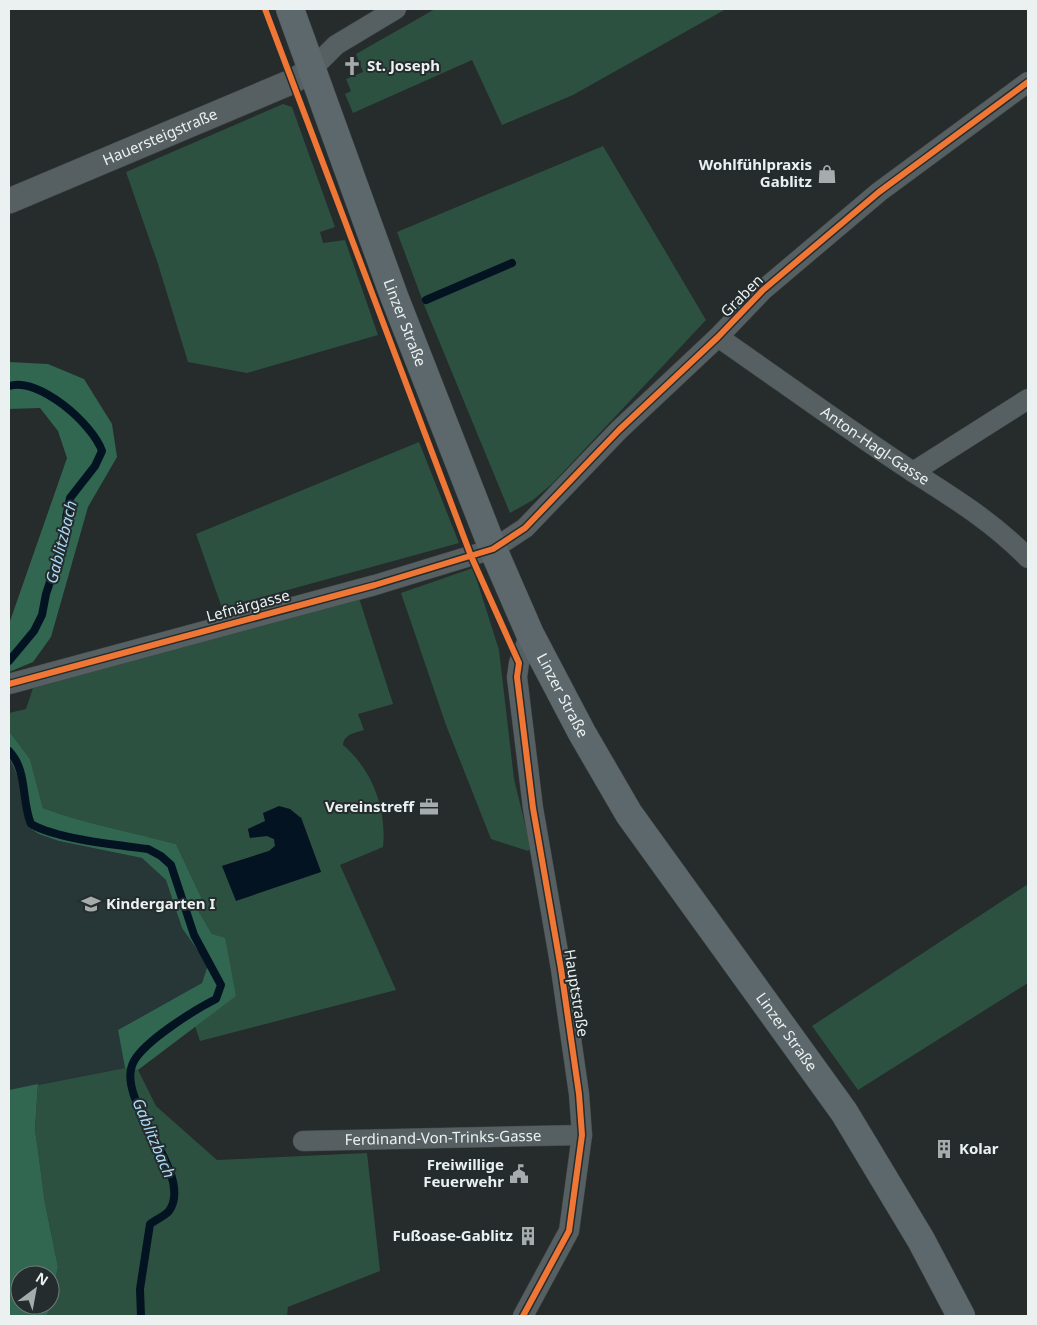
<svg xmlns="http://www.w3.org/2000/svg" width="1037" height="1325" viewBox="0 0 1037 1325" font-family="'Noto Sans',sans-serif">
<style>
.built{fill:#273637}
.green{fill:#2c5141;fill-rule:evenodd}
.forest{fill:#316650}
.water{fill:#031321}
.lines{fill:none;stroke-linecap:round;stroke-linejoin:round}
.stream{stroke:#031321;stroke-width:8}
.minor-casing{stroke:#424646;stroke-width:21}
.tertiary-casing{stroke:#424646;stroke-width:26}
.primary-casing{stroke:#424646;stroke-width:29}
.minor{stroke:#565f61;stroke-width:20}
.tertiary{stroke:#565f61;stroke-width:25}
.primary{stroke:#5d686c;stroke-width:28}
.cycleway-casing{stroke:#242c2d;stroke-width:9}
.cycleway{stroke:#f07635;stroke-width:6}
.labels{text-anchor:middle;stroke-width:4;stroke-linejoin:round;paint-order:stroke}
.poi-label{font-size:15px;font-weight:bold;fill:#ebf1f1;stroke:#242c2d;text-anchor:end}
.street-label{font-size:15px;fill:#ebf1f1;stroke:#242c2d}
.water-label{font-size:16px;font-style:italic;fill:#abd9f7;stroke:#242c2d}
</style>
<rect width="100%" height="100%" fill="#262b2b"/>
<!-- built -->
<path class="built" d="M9,757L18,777L25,819L59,841L142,858L166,880L182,928L208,965L202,983L118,1030L125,1068L9,1090Z"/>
<!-- green -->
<path class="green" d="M435,9H726L573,95L502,125L472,60L353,113L345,94L351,91L346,79L363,72L356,54Z
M283,104L292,107L335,227L320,232L323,243L345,240L378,335L247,373L188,362L158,264L126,172Z
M603,146L706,320L552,484L533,500L510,513L425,307L397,232Z
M419,442L459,543L222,608L196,534Z
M473,568L499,650L514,779L531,848L528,851L491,839L446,725L401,593Z
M358,595L393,704L358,714L364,730C355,733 344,734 343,745C372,769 387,809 383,847L340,865L396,990L200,1041L195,1026L236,995L212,934L199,912L201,897L176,844C132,832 86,824 43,808L30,759L9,731V713L26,709L35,682ZM301,817L321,872L222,866L269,851L275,846L274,839L267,836L250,837L248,829L266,821Z
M1028,884V983L858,1090L812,1026Z
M125,1068L138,1070L156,1106L217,1160L367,1153L380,1271L288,1307L287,1316H47L58,1267L45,1203L35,1129L38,1085Z"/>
<!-- forest -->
<path class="forest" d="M9,362L48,364L84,379L112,424L117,457L88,507L51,637L33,662L9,672V624L67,458L58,431L40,408L9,409Z
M9,731L30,759L43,808C86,824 132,832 176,844L201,897L199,912L212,934L225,938L236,996L138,1070L125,1068L118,1030L202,983L208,965L182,928L166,880L142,858L59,841L39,834L28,827L23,809L18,777L9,757Z
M38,1084L35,1129L45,1203L58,1267L50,1304V1275H20V1305H50L47,1316H9V1090Z"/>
<!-- water -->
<path class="water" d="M279,806L290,809L301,818L321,872L236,901L222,866L269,851L275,846L274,839L267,836L250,838L248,829L265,821L263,813Z"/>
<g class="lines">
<!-- stream -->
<path class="stream" d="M426,300L512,263
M9,386C38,376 93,424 102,451L95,466L70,498L66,518V533L46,594L42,615L34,631L9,661
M9,751C28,771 21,800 31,824C57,839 116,845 148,849L161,856L171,865L194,935L221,985L216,999C194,1010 145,1041 134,1061C112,1100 196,1173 169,1211C165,1216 155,1220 150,1224L140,1289L141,1316"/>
<!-- minor casing -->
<g class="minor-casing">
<g id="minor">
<path d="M310,71L336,45L396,9"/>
<path id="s1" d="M718,337C783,382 847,429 913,472C954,498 994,523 1028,558"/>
<path d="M913,472L1028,399"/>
<path d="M9,684L375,585L493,549L525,528L619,430L718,337L763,290L879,192L1028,82"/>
<path id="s2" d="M303,1141L582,1135"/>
<path d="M523,1316L569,1231L582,1135L579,1094L561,969L533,808L517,677L519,663L530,634"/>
</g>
</g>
<!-- tertiary casing -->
<g class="tertiary-casing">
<g id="tertiary">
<path id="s3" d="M9,201L291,82L310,71"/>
</g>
</g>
<!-- primary casing -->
<g class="primary-casing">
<g id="primary">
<path id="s4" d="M290,9L394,296L493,549L530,634L582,733L629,814L844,1112L921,1240L961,1316"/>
</g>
</g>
<!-- minor -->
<use href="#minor" class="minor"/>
<!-- tertiary -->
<use href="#tertiary" class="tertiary"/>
<!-- primary -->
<use href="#primary" class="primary"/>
<!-- cycleway casing -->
<g class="cycleway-casing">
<path id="cycleway" d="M265,9L471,556L519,663L517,677L533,808L561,969L579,1094L582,1135L569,1231L523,1316
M9,684L375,585L493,549L525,528L619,430L718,337L763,290L879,192L1028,82"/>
</g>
<!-- cycleway -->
<use href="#cycleway" class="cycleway"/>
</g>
<!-- icons -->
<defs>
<g id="church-bare" transform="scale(1.5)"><path d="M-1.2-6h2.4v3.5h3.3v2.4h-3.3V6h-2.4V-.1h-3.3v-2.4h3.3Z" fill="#a6acac" stroke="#242c2d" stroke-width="2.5" paint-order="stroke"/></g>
<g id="shop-bare" transform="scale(1.5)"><path d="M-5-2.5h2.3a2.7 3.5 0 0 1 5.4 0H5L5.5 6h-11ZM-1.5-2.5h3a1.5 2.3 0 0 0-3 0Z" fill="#a6acac" stroke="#242c2d" stroke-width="2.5" paint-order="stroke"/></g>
<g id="office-bare" transform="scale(1.5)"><path d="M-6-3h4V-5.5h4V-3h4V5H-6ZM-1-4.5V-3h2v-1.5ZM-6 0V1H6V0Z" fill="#a6acac" stroke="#242c2d" stroke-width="2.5" paint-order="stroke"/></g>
<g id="school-bare" transform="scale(1.5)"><path d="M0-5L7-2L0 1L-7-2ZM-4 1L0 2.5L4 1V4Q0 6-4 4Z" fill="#a6acac" stroke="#242c2d" stroke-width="2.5" paint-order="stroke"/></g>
<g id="building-bare" transform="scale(1.5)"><path d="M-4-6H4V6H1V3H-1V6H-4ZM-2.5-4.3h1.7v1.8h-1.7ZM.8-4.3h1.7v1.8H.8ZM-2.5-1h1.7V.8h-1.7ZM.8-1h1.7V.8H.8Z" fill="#a6acac" stroke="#242c2d" stroke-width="2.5" paint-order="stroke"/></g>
<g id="civic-bare" transform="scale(1.5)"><path d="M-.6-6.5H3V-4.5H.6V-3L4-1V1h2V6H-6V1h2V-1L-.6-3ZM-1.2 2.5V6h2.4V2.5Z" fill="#a6acac" stroke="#242c2d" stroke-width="2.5" paint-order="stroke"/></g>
</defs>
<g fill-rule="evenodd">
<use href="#church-bare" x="352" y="66"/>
<use href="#shop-bare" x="827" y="174"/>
<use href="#office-bare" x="429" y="807"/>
<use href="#school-bare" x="91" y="904"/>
<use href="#building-bare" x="944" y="1149"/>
<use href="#civic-bare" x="519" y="1174"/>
<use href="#building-bare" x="528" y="1236"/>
</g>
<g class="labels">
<!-- poi labels -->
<g class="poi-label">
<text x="367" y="71" text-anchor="start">St. Joseph</text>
<text x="812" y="170">Wohlfühlpraxis<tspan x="812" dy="17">Gablitz</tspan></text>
<text x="414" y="812">Vereinstreff</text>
<text x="106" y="909" text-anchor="start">Kindergarten I</text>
<text x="959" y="1154" text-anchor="start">Kolar</text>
<text x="504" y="1170">Freiwillige<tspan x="504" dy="17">Feuerwehr</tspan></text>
<text x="513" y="1241">Fußoase-Gablitz</text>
</g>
<!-- street labels -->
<g class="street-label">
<text dy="5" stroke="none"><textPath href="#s3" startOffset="164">Hauersteigstraße</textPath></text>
<text transform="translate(742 296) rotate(-45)" y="5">Graben</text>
<text dy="5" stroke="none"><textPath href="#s4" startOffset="334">Linzer Straße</textPath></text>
<text dy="5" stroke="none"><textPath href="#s1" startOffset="191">Anton-Hagl-Gasse</textPath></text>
<text transform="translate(248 606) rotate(-15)" y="5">Lefnärgasse</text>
<text dy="5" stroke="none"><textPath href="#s4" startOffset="739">Linzer Straße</textPath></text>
<text transform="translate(576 993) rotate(81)" y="5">Hauptstraße</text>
<text dy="5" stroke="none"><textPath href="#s4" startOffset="1144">Linzer Straße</textPath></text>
<text dy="5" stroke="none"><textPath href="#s2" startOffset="140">Ferdinand-Von-Trinks-Gasse</textPath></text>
</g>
<!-- water labels -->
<g class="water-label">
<text transform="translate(61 542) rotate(-76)" y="6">Gablitzbach</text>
<text transform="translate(154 1138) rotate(67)" y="6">Gablitzbach</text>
</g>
</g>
<!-- border -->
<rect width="1037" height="1325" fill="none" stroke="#ebf1f1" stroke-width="20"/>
<!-- north arrow -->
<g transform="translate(35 1290) rotate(32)"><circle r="24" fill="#242c2d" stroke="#747b7b"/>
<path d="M0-4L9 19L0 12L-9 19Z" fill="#a6acac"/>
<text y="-8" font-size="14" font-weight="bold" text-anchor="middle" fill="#ebf1f1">N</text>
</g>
</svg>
